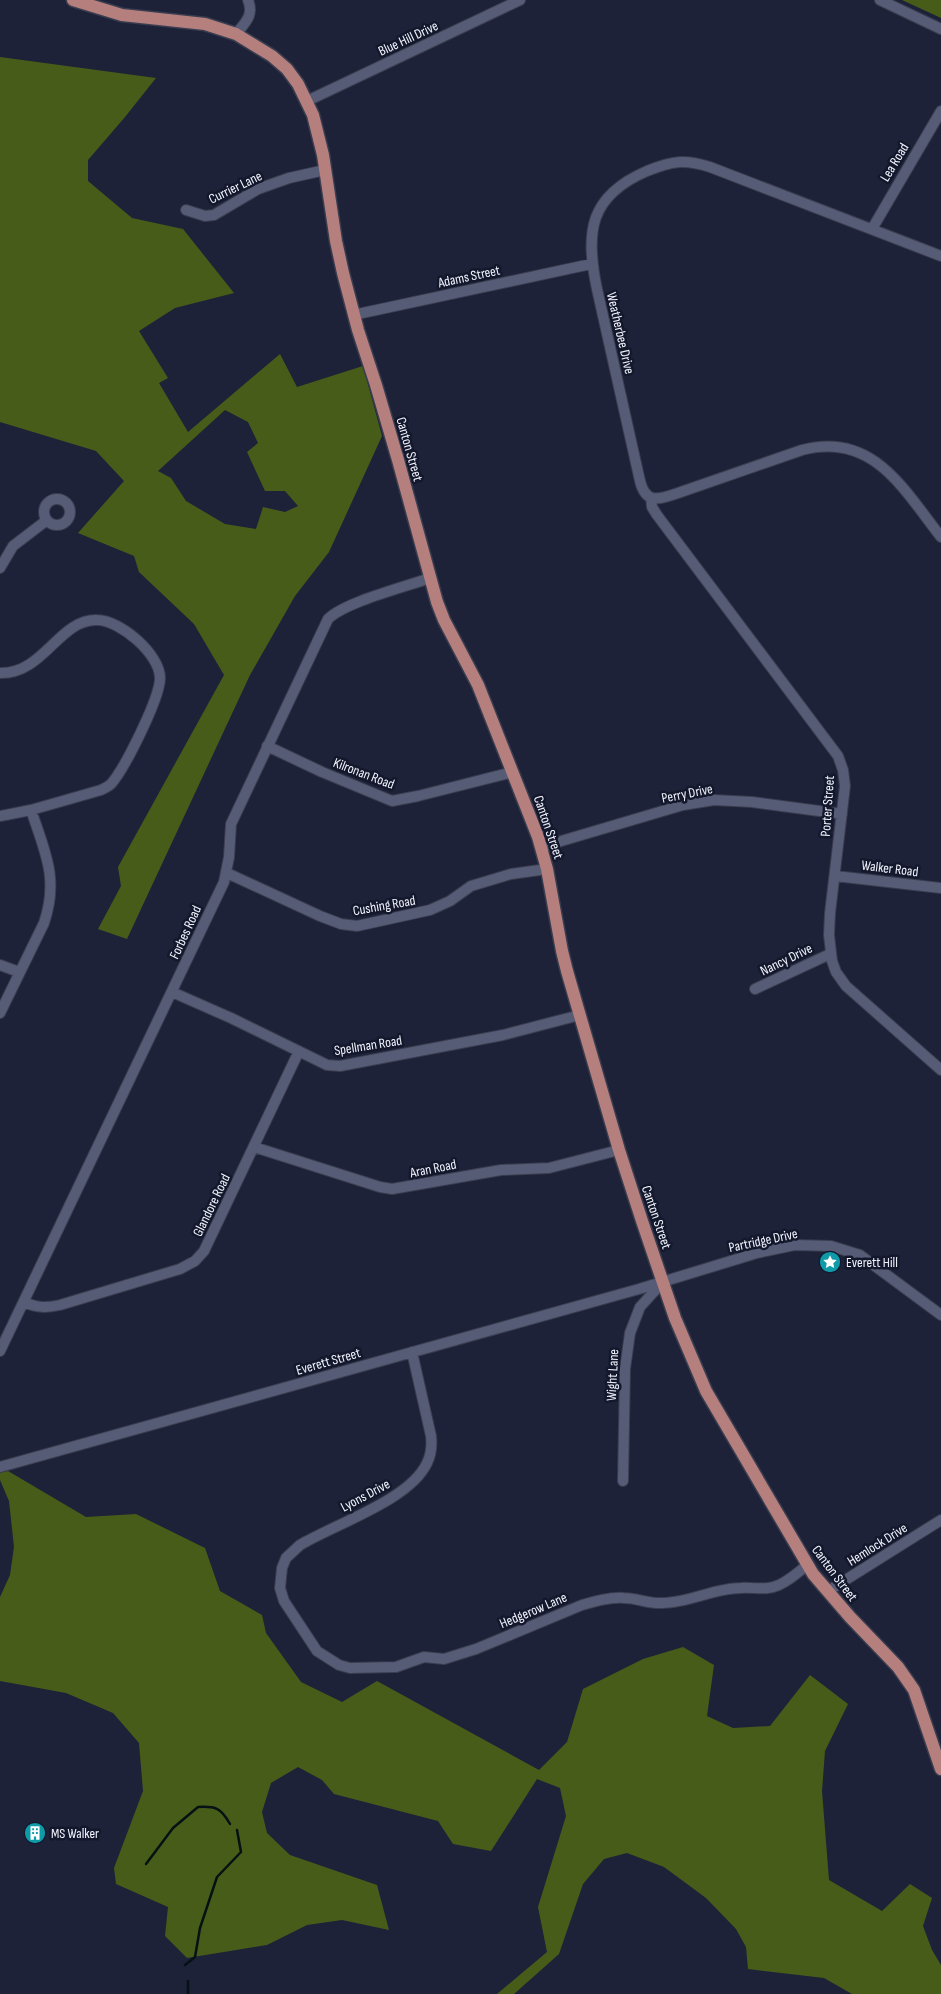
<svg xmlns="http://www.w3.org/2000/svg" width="941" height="1994" viewBox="0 0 941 1994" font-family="'Sofia Sans Condensed',sans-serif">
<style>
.forest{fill:#485c19;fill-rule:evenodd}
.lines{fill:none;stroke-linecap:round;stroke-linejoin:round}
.stream{stroke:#051213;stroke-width:2.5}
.minor-casing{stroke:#3a3d4f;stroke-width:12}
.major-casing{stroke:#3a3d4f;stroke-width:15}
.minor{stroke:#565c76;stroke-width:10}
.major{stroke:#b57f7e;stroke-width:12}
.labels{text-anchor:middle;stroke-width:5;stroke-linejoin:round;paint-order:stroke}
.street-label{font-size:14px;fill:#f1f4fd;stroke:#14182d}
.poi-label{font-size:14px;fill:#f1f4fd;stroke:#14182d;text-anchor:start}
</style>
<rect width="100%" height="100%" fill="#1d2238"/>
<!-- forest -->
<path class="forest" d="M902,0H941V18Z
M0,57L156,78L125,117L88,160V181L132,218L183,229L234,293L175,308L139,331L168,378L159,383L188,432L280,354L297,387L363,366L382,436L329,552L295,596L250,675L127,939L98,929L121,886L118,867L224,675L194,624L139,572L134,556L78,533L124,481L96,451L0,422ZM225,410L248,422L258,443L247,452L265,491H285L298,506L285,512L263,507L256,529L225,524L186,501L171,478L158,471Z
M8,1471L86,1517L136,1514L205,1548L220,1591L262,1615L266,1633L301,1682L342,1702L377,1681L539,1770L567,1742L583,1689L643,1659L683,1647L714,1665L707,1716L733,1728L770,1726L810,1675L848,1704L825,1751L822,1791L829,1880L882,1911L910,1884L932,1898L923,1926L932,1950L941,1965V1994H852L824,1978L748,1969L746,1947L736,1929L706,1898L664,1867L627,1853L604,1859L583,1884L559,1954L514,1994H497L547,1952L538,1907L566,1816L560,1788L537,1779L491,1851L453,1844L438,1821L334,1794L322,1780L298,1767L271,1783L262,1812L267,1833L290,1855L377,1885L389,1930L342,1920L307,1925L267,1945L187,1958L165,1936L168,1907L116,1884L114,1868L143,1791L139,1743L113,1713L66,1693L0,1681V1597L10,1575L14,1547L9,1501L0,1480V1472Z"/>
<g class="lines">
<!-- stream -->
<path class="stream" d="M146,1864L173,1828L198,1807C216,1806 221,1808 230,1824
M185,1965L195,1957L200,1928L217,1877L241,1852L237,1830
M188,1981V1994"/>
<!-- minor casing -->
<g class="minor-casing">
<path id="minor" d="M880,0L941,29
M236,34C246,22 254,15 248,0
M307,101L520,0
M186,210L205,216L214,215L258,189L289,178L325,170
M872,229L941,111
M941,256L710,167C684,159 672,161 647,171C589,196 585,232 597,289L640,481C646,505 659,499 678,493L802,450C873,431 904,490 941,537
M353,315L591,264
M651,498L652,507L657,515L838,756L843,770L845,786L830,913L829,935L832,961L836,972L846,986L941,1070
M44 512a13 13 0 1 1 26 0a13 13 0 1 1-26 0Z
M0,568L13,546L47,520
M0,673C44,674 59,619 97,620C120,620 160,654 160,678C160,698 125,768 111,784C108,787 105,788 101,790L31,810
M267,746L322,772L392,801L418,796L513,772
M0,816L31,810C45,852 59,879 44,923L0,1013
M541,847L683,805L714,800L752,802L842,814
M227,873L320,916L341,924L357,926L430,910L450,901L471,886L511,874L547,869
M835,876L941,888
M0,965L19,972
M755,989L830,954
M172,992L231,1018L327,1065L340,1066L503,1035L580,1015
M254,1147L380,1187L392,1189L501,1170L549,1168L619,1150
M24,1302C37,1308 47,1308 60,1305L180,1269L195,1261L204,1251L299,1051
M0,1351L224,882L229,857L231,824L328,619C345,602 405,587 430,578
M412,1352L431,1436C432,1445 431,1455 427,1463C410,1500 335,1524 300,1545L286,1558L282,1568L280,1588L284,1601L317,1651L339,1665L350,1668L396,1667L424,1657L444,1659L476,1649L582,1605C596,1601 610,1597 624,1598C637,1598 649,1604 662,1603C689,1603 714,1588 741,1588C755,1587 766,1591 779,1585C790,1580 799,1572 807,1565
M0,1467L639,1289L757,1253L795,1245L831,1246L860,1255L941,1315
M623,1481L625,1369L630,1333L640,1307L660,1285
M828,1591L941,1520"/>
</g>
<!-- major casing -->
<g class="major-casing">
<path id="major" d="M73,0L122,15L205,24L236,34L272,56L287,69L298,84L313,115L323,155L336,241L343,273L358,330L376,385L398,460L437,602L444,620L478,685L538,837L547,869L562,951L567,971L619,1150L642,1221L675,1318L706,1391L813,1574L850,1617L898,1667L914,1690L941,1769"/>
</g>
<!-- minor -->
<use href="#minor" class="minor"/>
<!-- major -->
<use href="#major" class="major"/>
</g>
<!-- icons -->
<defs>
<g id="sight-disc" transform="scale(1.125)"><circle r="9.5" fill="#0f9aa8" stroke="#14182d"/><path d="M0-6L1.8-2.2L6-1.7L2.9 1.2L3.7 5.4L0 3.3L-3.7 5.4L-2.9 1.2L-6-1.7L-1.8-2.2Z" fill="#fff"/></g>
<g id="building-disc" transform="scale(1.125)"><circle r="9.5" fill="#0f9aa8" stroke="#14182d"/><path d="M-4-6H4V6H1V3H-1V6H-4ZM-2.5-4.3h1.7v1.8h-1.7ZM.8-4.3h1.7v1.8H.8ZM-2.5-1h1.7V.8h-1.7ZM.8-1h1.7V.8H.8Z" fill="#fff"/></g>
</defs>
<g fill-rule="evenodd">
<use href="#sight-disc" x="830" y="1262"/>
<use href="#building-disc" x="35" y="1833"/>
</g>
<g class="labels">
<!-- street labels -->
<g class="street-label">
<text transform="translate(408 38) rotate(-25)" y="5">Blue Hill Drive</text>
<text transform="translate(894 162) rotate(-59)" y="5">Lea Road</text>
<text transform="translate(235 187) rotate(-26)" y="5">Currier Lane</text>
<text transform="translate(469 276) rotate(-12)" y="5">Adams Street</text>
<text transform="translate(621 333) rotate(77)" y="5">Weatherbee Drive</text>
<text transform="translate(410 449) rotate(74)" y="5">Canton Street</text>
<text transform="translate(364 773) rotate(21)" y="5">Kilronan Road</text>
<text transform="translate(687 793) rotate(-11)" y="5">Perry Drive</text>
<text transform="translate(827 806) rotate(-86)" y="5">Porter Street</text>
<text transform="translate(549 827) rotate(71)" y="5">Canton Street</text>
<text transform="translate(890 868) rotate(7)" y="5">Walker Road</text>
<text transform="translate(384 905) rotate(-10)" y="5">Cushing Road</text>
<text transform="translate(185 932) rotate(-65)" y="5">Forbes Road</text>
<text transform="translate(786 959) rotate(-26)" y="5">Nancy Drive</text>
<text transform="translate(368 1045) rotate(-9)" y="5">Spellman Road</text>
<text transform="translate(433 1168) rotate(-11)" y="5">Aran Road</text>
<text transform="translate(211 1205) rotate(-64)" y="5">Glandore Road</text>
<text transform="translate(657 1217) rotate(71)" y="5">Canton Street</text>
<text transform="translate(763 1240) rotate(-12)" y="5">Partridge Drive</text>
<text transform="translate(328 1361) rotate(-16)" y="5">Everett Street</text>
<text transform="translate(612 1375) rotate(-87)" y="5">Wight Lane</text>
<text transform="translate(365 1495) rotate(-28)" y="5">Lyons Drive</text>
<text transform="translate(877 1544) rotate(-32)" y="5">Hemlock Drive</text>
<text transform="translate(835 1573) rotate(53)" y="5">Canton Street</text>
<text transform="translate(533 1610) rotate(-23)" y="5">Hedgerow Lane</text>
</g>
<!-- poi labels -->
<g class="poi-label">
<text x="846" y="1267">Everett Hill</text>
<text x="51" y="1838">MS Walker</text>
</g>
</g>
</svg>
